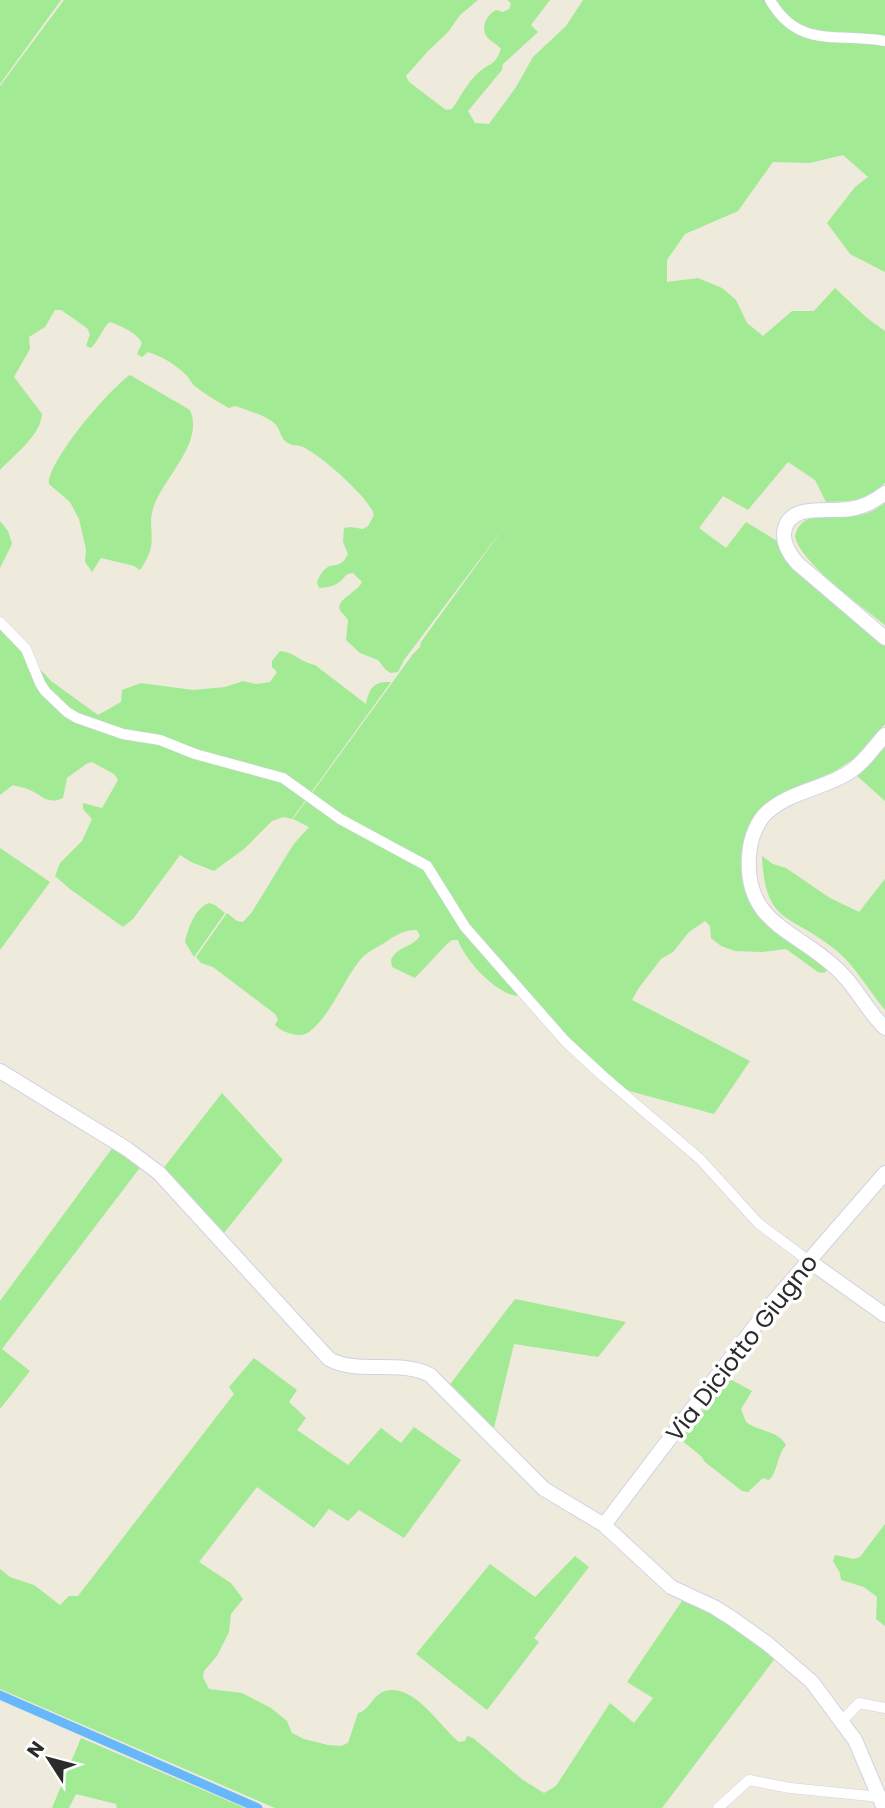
<svg xmlns="http://www.w3.org/2000/svg" width="885" height="1808" viewBox="0 0 885 1808" font-family="Poppins,sans-serif">
<style>
.green{fill:#a2ea94}
.lines{fill:none;stroke-linecap:round;stroke-linejoin:round}
.canal{stroke:#66b8fa;stroke-width:9}
.street-casing{stroke:#d1d1e5;stroke-width:11}
.secondary-casing{stroke:#d1d1e5;stroke-width:16}
.street{stroke:#fff;stroke-width:10}
.secondary{stroke:#fff;stroke-width:14}
.labels{text-anchor:middle;stroke-width:7;stroke-linejoin:round;paint-order:stroke}
.street-label{font-size:24px;fill:#2b2b2b;stroke:#fff}
</style>
<rect width="100%" height="100%" fill="#eeeadc"/>
<!-- green -->
<path class="green" d="M0,0H61L0,84Z
M64,0H478L460,15L448,32L428,51L406,76L409,82L446,110L452,109C460,98 468,81 479,72C491,62 494,67 501,49C497,44 491,42 487,37C480,27 487,15 496,10L503,12L509,9L511,3L507,0H550L531,25L538,32L503,64L502,70L468,111L475,123L489,124L516,87L533,57L566,26L583,0H885V272L850,254L827,223L855,187L868,177L843,155L810,163L773,162L738,211L685,234L667,260V282L698,278L722,288L736,300L747,323L763,336L792,311H814L835,288L867,318L885,331V483C864,502 853,501 826,502L815,480L788,462L748,510L723,496L699,528L726,548L746,522L782,544L885,644V724L855,758L835,771L774,798L765,807L750,828L751,891L832,966L824,973L818,972L786,949L761,952L735,951L721,946L711,938L710,926L705,921L689,932L673,952L661,959L638,989L632,1000L750,1061L714,1114L622,1089L569,1041L522,992L517,996C495,993 465,960 458,940H452L447,944L415,978L392,967L391,960C397,946 412,948 420,936L417,930C406,929 396,935 387,941C377,948 369,950 360,960C342,982 332,1014 309,1032C300,1039 281,1032 275,1025L278,1019L275,1014L213,967L201,963L196,957L227,913L237,921L243,922L252,912L293,845L309,827L293,819L413,654L420,647L421,642L507,523L404,660L398,672L391,673L386,670L378,660L360,653L346,640L348,620C346,616 342,614 340,610C335,600 358,592 362,582L353,573L347,574C338,585 333,587 319,588L317,582C329,554 338,575 348,554L343,542L344,528L350,527L363,529L368,526L374,515C370,498 321,456 305,448C298,444 291,447 285,441C280,436 280,428 274,423C265,415 246,410 235,406L229,408C218,402 206,395 196,387C191,384 190,378 185,374C175,364 161,356 148,352L142,357L137,354L142,343C137,333 120,325 109,322C102,330 99,340 91,348L86,346L90,334L87,328L61,310H55L45,327L29,337L30,349L14,377L42,414C41,435 13,456 0,470V86Z
M130,375L190,410C204,441 167,475 155,503C144,529 162,540 140,570L134,566L101,558L92,572L85,562L86,549L79,519L70,502L49,484C47,462 110,388 130,375Z
M885,503V625C863,607 799,562 795,536C802,506 838,520 860,515C869,514 878,508 885,503Z
M0,521L8,531L12,544L0,568Z
M0,618L27,655L51,681L98,715L121,702L122,690L141,683L193,690L225,687L243,681L256,684L270,682L277,672L272,667V661L280,651C294,652 302,663 315,665L366,704C369,689 373,681 391,682L292,819L283,817L272,821L244,849L214,871L191,862L180,855L133,919L123,927L70,889L55,876L60,863L82,841L92,819L83,809V803L102,808L118,780L114,774L92,762L86,764L67,778L63,798C48,805 43,796 30,790C24,787 19,787 13,785L0,795Z
M885,745V801L856,775L865,768Z
M0,848L50,882L0,950Z
M762,856L773,864L786,868L830,898L859,912L885,879V1010C869,991 856,967 837,951C792,913 765,927 762,856Z
M209,903L215,905L225,913L194,957L185,942C188,928 195,908 209,903Z
M222,1093L283,1160L219,1239L159,1174Z
M116,1143L145,1161L2,1349L30,1371L0,1409V1301Z
M515,1299L626,1322L598,1357L514,1344L491,1440L445,1391Z
M254,1358L297,1390L289,1402L306,1418L297,1430L348,1465L381,1428L401,1443L414,1427L461,1460L404,1538L359,1510L348,1521L329,1509L314,1528L257,1487L199,1562L231,1583L243,1599L231,1614L229,1632L217,1656L204,1671L203,1677L209,1689L242,1693L271,1708L287,1721L292,1733L304,1739L328,1745L341,1746L348,1743L358,1713C370,1710 372,1696 383,1692C412,1680 440,1727 459,1742L465,1741L467,1736L473,1738L523,1780L544,1793L556,1786L610,1703L634,1723L653,1698L627,1682L686,1595L776,1657L662,1808H275L0,1689V1569L10,1577L34,1585L60,1605L69,1596H78L234,1394L229,1387Z
M728,1378L752,1391L741,1409L746,1422C759,1432 778,1430 786,1445C776,1457 778,1472 769,1480L763,1478L748,1492L742,1491L705,1462L701,1456L680,1439Z
M885,1524V1626L876,1619L877,1597L864,1587L841,1580L840,1573L833,1561L835,1555L854,1559L860,1557Z
M575,1556L589,1567L534,1638L539,1642L487,1710L416,1654L490,1564L535,1597Z
M81,1738L245,1808H117L116,1804L76,1794L69,1808H52Z"/>
<g class="lines">
<!-- canal -->
<path class="canal" d="M0,1695L258,1808"/>
<!-- street casing -->
<g class="street-casing">
<path id="street" d="M770,0C799,50 837,32 885,41
M0,622L26,649L40,683L45,691L67,712L77,718L123,734L160,740L195,754L283,778L340,819L427,866L465,927L565,1041L604,1077L700,1159L758,1223L809,1261
M843,1720L859,1703L885,1708
M718,1808L749,1780L790,1788L880,1797"/>
</g>
<!-- secondary casing -->
<g class="secondary-casing">
<path id="secondary" d="M885,493C875,501 863,507 850,509C829,513 788,501 784,533C783,545 790,555 797,563L885,638
M885,735C873,748 863,764 848,773C824,788 794,791 771,809C757,819 750,839 749,856C744,927 802,931 842,974C858,990 868,1012 885,1028
M0,1071L127,1149L159,1173L329,1359C357,1375 400,1359 430,1375L544,1489L604,1525L671,1587L714,1607L733,1619L768,1644L812,1682L855,1740L884,1808
M809,1261L885,1315
M604,1525L774,1301L885,1173"/>
</g>
<!-- street -->
<use href="#street" class="street"/>
<!-- secondary -->
<use href="#secondary" class="secondary"/>
</g>
<g class="labels">
<!-- street labels -->
<g class="street-label">
<text transform="translate(742 1348) rotate(-52)" y="8">Via Diciotto Giugno</text>
</g>
</g>
<!-- north arrow -->
<g transform="translate(49 1759) rotate(306)" stroke="#ffffff" stroke-width="5" paint-order="stroke">
<path d="M0-5L12 26L0 18L-12 26Z" fill="#2b2b2b"/>
<text y="-10" font-size="19" font-weight="bold" text-anchor="middle" fill="#2b2b2b">N</text>
</g>
</svg>
